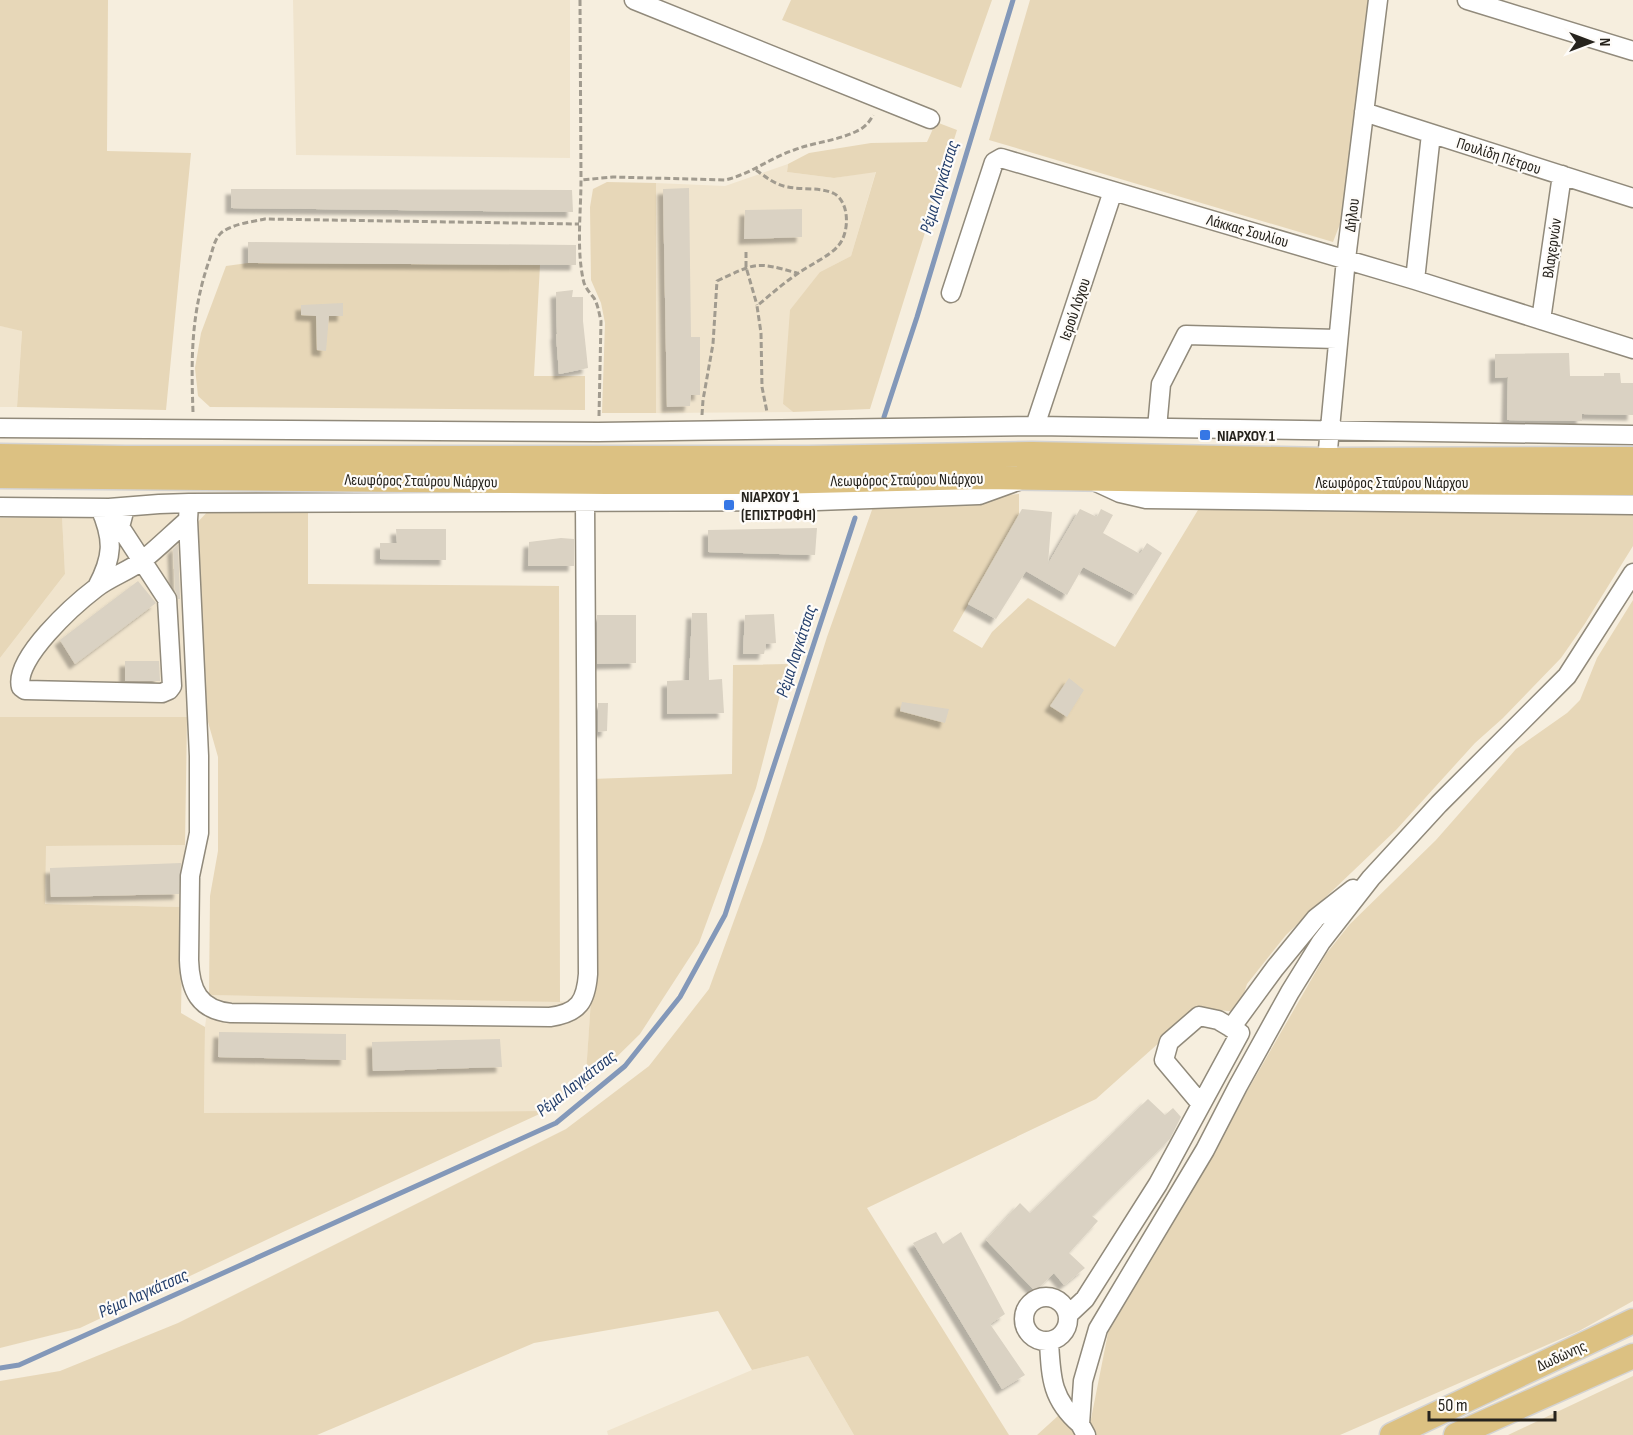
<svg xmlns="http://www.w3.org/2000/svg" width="1633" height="1435" viewBox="0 0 1633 1435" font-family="'Sofia Sans Condensed',sans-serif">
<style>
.built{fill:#f0e4cd}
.green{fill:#e7d7b8}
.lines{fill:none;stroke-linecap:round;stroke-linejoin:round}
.stream{stroke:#8398b9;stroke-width:5}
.building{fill:#dad2c3;filter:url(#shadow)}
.minor-casing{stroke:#918a7b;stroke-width:21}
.major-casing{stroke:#d4d3d2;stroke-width:27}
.path{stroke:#a19b8f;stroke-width:3;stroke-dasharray:6 3;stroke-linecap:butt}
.minor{stroke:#fff;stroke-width:18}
.major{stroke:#dcc182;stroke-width:24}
.poi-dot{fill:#3677e5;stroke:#fefcf9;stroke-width:2}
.labels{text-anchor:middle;stroke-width:4.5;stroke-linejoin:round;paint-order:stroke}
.street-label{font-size:16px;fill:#26231d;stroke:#fefcf9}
.poi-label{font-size:16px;font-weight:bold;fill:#26231d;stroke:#fefcf9;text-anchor:start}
.water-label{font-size:18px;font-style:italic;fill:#243f6c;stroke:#fefcf9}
</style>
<defs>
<filter id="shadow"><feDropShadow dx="-5.5" dy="5.5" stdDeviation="1.5" flood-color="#0004"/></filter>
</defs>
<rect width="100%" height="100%" fill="#f6eede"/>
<!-- built -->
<path class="built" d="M293,0H570V158L296,155Z
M788,164L787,172L834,178L876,171L851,256L820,272L783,404L793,412L656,413V183L725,186Z
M0,326L22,330L17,407H0Z
M174,512L185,527L191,717H0V658L65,574L62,516Z
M185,845L183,907L45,904V846Z
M209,995L591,1002L585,1088L546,1111L204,1113L205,1027Z
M808,1356L854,1435H608L607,1431L752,1370Z"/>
<!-- green -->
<path class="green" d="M0,0H108L107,151L191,153L166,410L17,407L22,331L0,326Z
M791,0H992L961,88L782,20Z
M1030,0H1372L1345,211L1333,242L989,140Z
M936,122L957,130L870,409L793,412L783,404L790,310L820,272L851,256L876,172L834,178L787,172L788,164L809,153L871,143L927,142Z
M607,182L656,183V413H602L605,323L601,303L591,280L590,207L593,189Z
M248,263L540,265L534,376H585V410L210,407L198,396L195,368L201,333L226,266Z
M1019,494V516L953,631L982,648L992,632L1028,598L1115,647L1201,505L1309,510L1633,512V546L1584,625L1561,658L1503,718L1475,743L1396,830L1286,935L1247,984L1238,1012L1198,1008L1096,1099L867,1208L1009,1435H854L808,1356L752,1370L718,1311L534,1343L317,1435H0V1381L60,1371L178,1323L566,1129L649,1066L709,989L763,841L827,637L873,507L963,506L999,496Z
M212,507H308V584L559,586L560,1002L209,995L210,896L218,851V757L204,708L194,526Z
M62,516L65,574L0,658V518Z
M1633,600V1301L1579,1331L1340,1435H1037L1059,1415L1074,1433L1091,1419L1108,1333L1326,954L1350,924L1436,840L1516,749L1567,713L1580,700L1597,658Z
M788,664L756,788L699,943L640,1034L585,1088L592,985L591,779L732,774L733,665Z
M0,717H187L185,845L46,846L45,904L183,907L181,1013L205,1027L204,1113L546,1111L283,1232L80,1328L0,1348Z
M1633,1376V1435H1508Z"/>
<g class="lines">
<!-- stream -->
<path class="stream" d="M884,417L917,317L1013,0
M0,1368L19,1365L556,1123L625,1066L680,997L725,915L855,518"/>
</g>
<!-- building -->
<path class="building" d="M689,188L691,337H700V395H691L690,406L667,407L663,189Z
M231,189L572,190L573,212L231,208Z
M802,209V237L744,239L745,210Z
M248,242L576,245V265L248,263Z
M573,290L572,297H583V321L588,368L559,374L556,334H557L556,292Z
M343,303V316H329L326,351L317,350L316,316L301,315V305Z
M1569,353L1570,376H1604V373H1620L1621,383H1633V415L1582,414V421L1507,420L1508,377L1495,378V354Z
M1022,509L1052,512L1048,564L1080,509L1097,517L1101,509L1113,515L1103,533L1140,554L1147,543L1162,553L1136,595L1083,567L1067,595L1026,571L996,619L968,604Z
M817,528L815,555L708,552V530Z
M396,529H446V560L380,559V543H397Z
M561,538L574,539V566H528L529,542Z
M178,544L180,599H178L175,590L173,549Z
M138,581L156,603L75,664L60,640Z
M692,613H707L709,680L722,679L724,713L667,714V681L689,680Z
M774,614L776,643L766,644L764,654H743L745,615Z
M597,615H636V663L597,664Z
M125,661H159L160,681H125Z
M1069,678L1084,690L1067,717L1050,706Z
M902,702L949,709L945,723L900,711Z
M598,703H608L607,731L598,732Z
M181,863L179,894L51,897L50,868Z
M219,1032L346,1034V1060L218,1057Z
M500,1039L502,1067L373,1071L372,1042Z
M1148,1099L1165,1115L1173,1108L1181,1117L1170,1139L1092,1216L1098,1221L1069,1253L1085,1268L1064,1285L1054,1273L1035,1291L986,1240L1020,1203L1030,1213Z
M936,1232L943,1244L961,1232L1005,1314L990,1324L1025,1375L1002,1389L913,1243Z"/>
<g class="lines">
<!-- minor casing -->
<g class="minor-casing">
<path id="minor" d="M634,0L930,119
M1467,0L1633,51
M1364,112L1633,198
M1415,280L1431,134
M951,293L994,162L1001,158L1415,280L1633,349
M1541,320L1562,175
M1035,426L1113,191
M0,428L598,432L1035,426L1633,435
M1157,428L1161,384L1186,335L1337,339
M1327,460L1346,259L1378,0
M1094,481L1120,493L1146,499L1633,505
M189,503L188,520L199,756V833L190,876L189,960C190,990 199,1010 231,1013L550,1017C579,1013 586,1001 588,974L585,502
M0,507L109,508L159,504L189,503L817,501L979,495L1018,481
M125,508L120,527L167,599L172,686L169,690L162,693L25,690L21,687C13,659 75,604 96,588C110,577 129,571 143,560C158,548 173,533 188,520
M97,587C113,557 114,540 100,508
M1231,1028L1275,968L1316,918L1353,889
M1024 1319a22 22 0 1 1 44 0a22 22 0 1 1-44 0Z
M1068,1315L1085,1299L1158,1184L1240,1033L1218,1020L1199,1016L1169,1042L1164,1060L1201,1104
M1049,1341C1051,1377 1051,1399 1080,1424
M1086,1435L1080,1424L1083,1381L1098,1329L1205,1150L1238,1086L1290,992L1321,942L1371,878L1439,804L1567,676L1633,573"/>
</g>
<!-- major casing -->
<g class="major-casing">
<path id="major" d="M0,456L125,458H808L1032,454L1327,460L1633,459
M0,476L606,482H772L980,477L1330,482L1633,483
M1392,1435L1633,1321
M1456,1435L1633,1356"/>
</g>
<!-- path -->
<path class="path" d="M580,0L581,180
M756,170C766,177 775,185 788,187C802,190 819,187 833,193C850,201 850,233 838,246C831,255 810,265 800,272C785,282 771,294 757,306L761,333L762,387L767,412
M746,252V267L757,305
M193,412C191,356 191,312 210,258C213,249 214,240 221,233C232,224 251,222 265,219L579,224
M702,415L703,400L713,344L717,281C756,263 755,261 797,273
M599,416L601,321C599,313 598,305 594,298C590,293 587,290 584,283C576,251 581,212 581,180L613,177L725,180C751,174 770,158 794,150C815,142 837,141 857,131C864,128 870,122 873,115"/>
<!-- minor -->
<use href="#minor" class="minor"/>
<!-- major -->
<use href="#major" class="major"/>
</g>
<!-- markers -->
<g class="poi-dot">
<rect x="1199" y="429" width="12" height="12" rx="3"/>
<rect x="723" y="499" width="12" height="12" rx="3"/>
</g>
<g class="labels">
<!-- street labels -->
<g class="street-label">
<text transform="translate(1499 155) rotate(18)" y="6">Πουλίδη Πέτρου</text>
<text transform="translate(1351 215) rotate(-83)" y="6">Δήλου</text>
<text transform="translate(1248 230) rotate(16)" y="6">Λάκκας Σουλίου</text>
<text transform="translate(1551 248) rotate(-82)" y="6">Βλαχερνών</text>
<text transform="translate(1074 309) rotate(-71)" y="6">Ιερού Λόχου</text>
<text transform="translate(907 479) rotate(-1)" y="6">Λεωφόρος Σταύρου Νιάρχου</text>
<text transform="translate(421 480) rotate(1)" y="6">Λεωφόρος Σταύρου Νιάρχου</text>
<text x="1392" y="488">Λεωφόρος Σταύρου Νιάρχου</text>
<text transform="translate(1561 1355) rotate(-25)" y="6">Δωδώνης</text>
</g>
<!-- poi labels -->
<g class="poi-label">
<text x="1217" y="441">ΝΙΑΡΧΟΥ 1</text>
<text x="741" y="502">ΝΙΑΡΧΟΥ 1<tspan x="741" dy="18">(ΕΠΙΣΤΡΟΦΗ)</tspan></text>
</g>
<!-- water labels -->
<g class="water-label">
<text transform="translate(939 187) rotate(-73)" y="6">Ρέμα Λαγκάτσας</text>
<text transform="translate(796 651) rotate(-72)" y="6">Ρέμα Λαγκάτσας</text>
<text transform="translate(576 1083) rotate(-38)" y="6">Ρέμα Λαγκάτσας</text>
<text transform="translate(143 1293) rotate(-24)" y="6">Ρέμα Λαγκάτσας</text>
</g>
</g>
<!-- north arrow -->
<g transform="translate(1591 42) rotate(90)" stroke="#fefcf9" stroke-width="4.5" paint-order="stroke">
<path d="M0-4.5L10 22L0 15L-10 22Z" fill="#26231d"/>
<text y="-9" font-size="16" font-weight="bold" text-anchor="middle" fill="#26231d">N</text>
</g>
<!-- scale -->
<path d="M1429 1411v9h126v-9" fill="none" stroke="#26231d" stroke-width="3"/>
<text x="1438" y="1411" font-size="18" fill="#26231d" stroke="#fefcf9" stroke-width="4.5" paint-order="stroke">50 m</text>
</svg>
